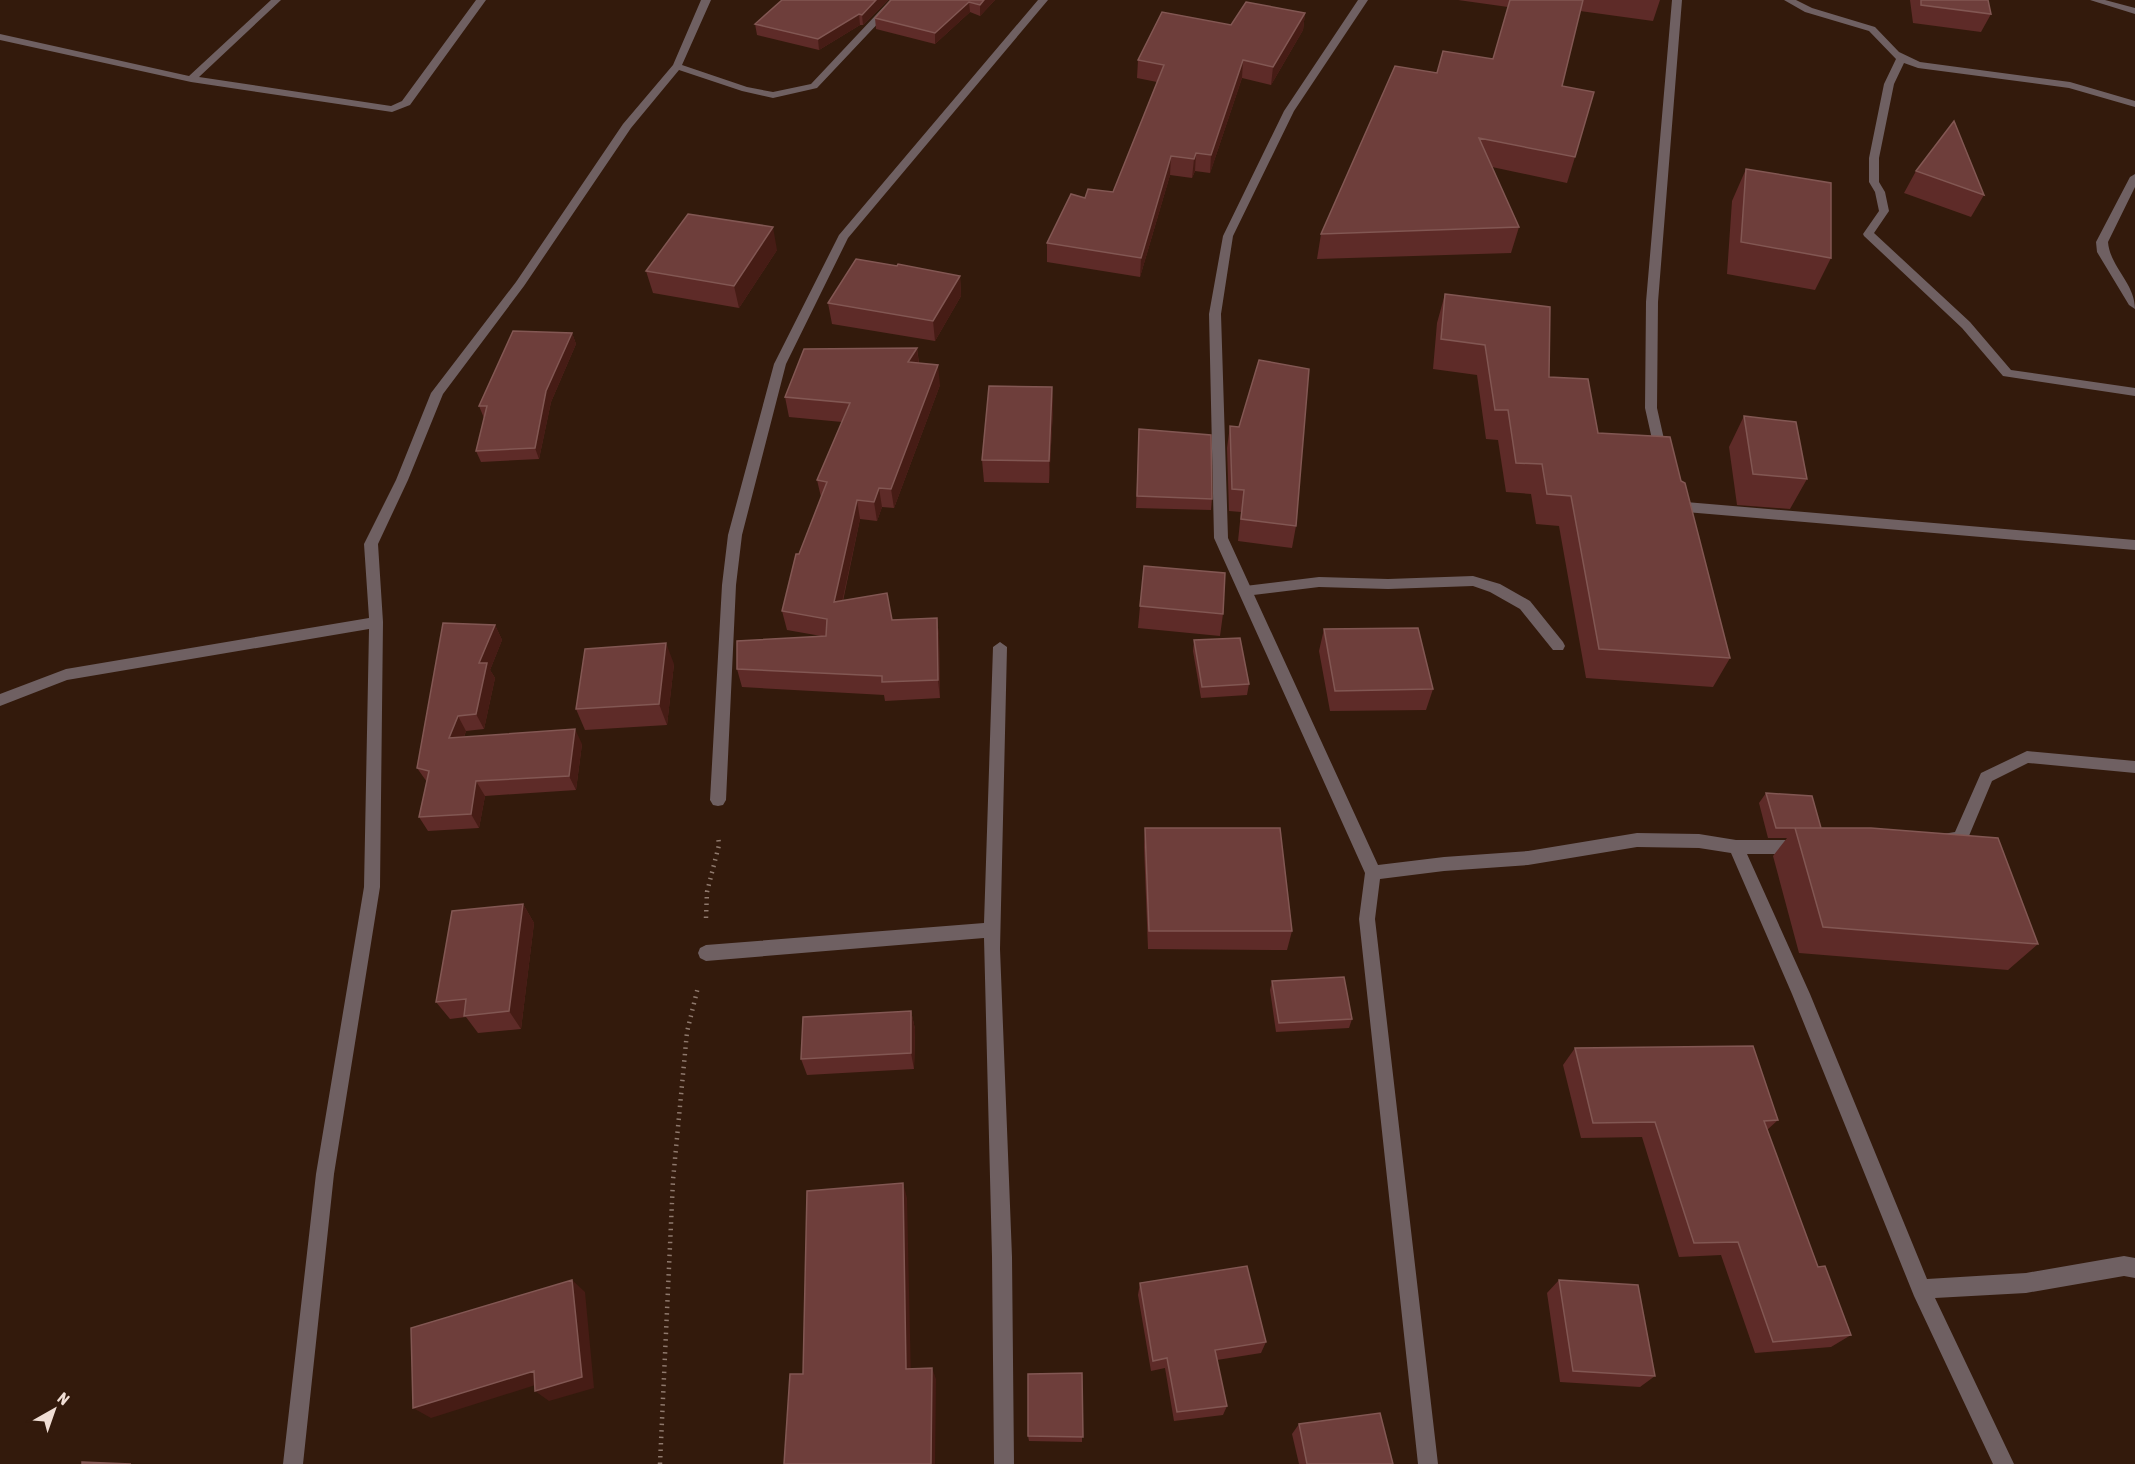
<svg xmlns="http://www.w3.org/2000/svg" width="2135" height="1464" viewBox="0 0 2135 1464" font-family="'Asap Condensed',sans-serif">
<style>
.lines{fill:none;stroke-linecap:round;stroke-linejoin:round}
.path{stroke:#8f796d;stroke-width:4.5;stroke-dasharray:1.5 5;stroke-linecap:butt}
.service{fill:#6f6062;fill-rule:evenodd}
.minor{fill:#6f6062;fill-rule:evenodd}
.wall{fill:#5e2b28}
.shaded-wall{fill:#461c15}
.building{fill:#6e3e3b;stroke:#825753;stroke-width:1.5}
</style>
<rect width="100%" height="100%" fill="#331a0c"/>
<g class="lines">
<!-- path -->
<path class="path" d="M706,918L707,892L719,845L718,835
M660,1464L673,1180L687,1032L698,987"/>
<!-- service -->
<path class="service" d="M1473,576L1500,584L1530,601L1563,642L1565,646L1563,650H1553L1520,609L1490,592L1473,586L1388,589L1319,587L1245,596L1238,591L1245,586L1319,577L1388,579Z"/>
<!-- minor -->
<path class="minor" d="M271,0H281L199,77L391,106L402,101L476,0H486L410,105L392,112L191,82L0,40V34L189,76Z
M701,0H711L682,65L747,87L773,92L811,84L890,0H900L817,88L773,98L742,91L679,70L631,128L524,286L443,394L408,480L378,544L383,622L380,887L334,1174L303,1464H283L316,1174L364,887L369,629L67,680L0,706V694L66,669L369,618L364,544L396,480L431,393L516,282L623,124L673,65Z
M1038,0H1048L848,238L786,364L742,535L736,585L726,800L723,805L718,806L713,805L710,800L722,585L728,535L774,364L839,235Z
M1358,0H1368L1294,111L1233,236L1221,314L1228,538L1378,865L1444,857L1528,851L1637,833L1699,834L1736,840H1799L1805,842L1807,847L1805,852L1799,854H1747L1810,994L1927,1279L2026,1273L2124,1256L2135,1258V1278L2124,1276L2026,1293L1935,1298L2014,1464H1993L1914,1296L1792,994L1731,853L1699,848L1637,847L1528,865L1444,871L1380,879L1375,919L1438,1464H1418L1359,919L1365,873L1214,538L1209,314L1223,236L1284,111Z
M1672,0H1682L1658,302L1657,408L1668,457L1662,461L1656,457L1645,408L1646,302Z
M1784,0H1796L1812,8L1875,27L1899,52L1920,62L2070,82L2135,101V107L2069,88L1918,68L1904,63L1894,84L1879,158V182L1885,192L1889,211L1874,233L1970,322L2011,370L2135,388V396L2003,376L1962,328L1864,236L1863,234L1879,211L1875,192L1869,182V158L1884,84L1896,59L1869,31L1805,12Z
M2090,0H2105L2135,8V14Z
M2135,174V187L2108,242C2110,267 2135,283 2135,309L2129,305L2097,252L2096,242L2130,177Z
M1674,501L2135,540V550L1674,511L1667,506Z
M1000,642L1007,647L1000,949L1012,1257L1014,1464H994L992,1257L984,938L706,961L700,958L698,953L700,948L706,945L984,923L993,647Z
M2027,751L2135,761V773L2028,763L1992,781L1966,843L1943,847L1937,845L1935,840L1937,835L1955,832L1981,773Z"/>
</g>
<!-- wall -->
<path class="wall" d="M782,0H888L863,25H860L819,50L757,35L755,24Z
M891,0H995L980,16L970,12L935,44L876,29L875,18Z
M1458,0H1660L1653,21L1580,11L1562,86L1575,157L1567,183L1492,167L1519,227L1511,253L1317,259L1321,234L1437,73L1493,59L1508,7Z
M1910,0H1988L1991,14L1981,32L1913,23Z
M1305,13L1303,30L1271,85L1242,78L1210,173L1195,171L1192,178L1170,175L1140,277L1047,262V243L1085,198L1113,192L1157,82L1137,78L1138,60L1231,25Z
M1746,169L1831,258L1815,290L1727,274L1732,201Z
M1916,171L1984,195L1971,217L1904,193Z
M777,250L739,308L653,293L646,271Z
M897,266L960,276L961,296L935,341L832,324L828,303Z
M1445,294L1549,377L1598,433L1681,481L1730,658L1713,687L1586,678L1559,526L1536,524L1531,494L1506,492L1498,440L1486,439L1477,375L1433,369L1437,323Z
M572,333L576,344L551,402L539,459L481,462L476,451L484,418L479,406Z
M917,348L919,363L940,385L894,508L882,507L877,521L860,519L843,601L892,620L937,618L939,637L940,698L885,701L884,695L742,687L737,669L821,636L787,630L782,611L799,554L821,497L817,480L842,422L789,417L785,397Z
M1052,387L1053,409L1049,483L984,482L982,460Z
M1744,416L1807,479L1790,509L1737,505L1729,447Z
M1230,426L1296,526L1292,548L1238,541L1241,512L1229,511L1227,448Z
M1139,429L1212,499L1211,510L1136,508Z
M1140,606L1223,614L1220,636L1138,628Z
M495,625L502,640L490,670L495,678L484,729L466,731L464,737L582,744L576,790L485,796L479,828L428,831L419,817L427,782L417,768Z
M1324,629L1433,689L1426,710L1330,711L1319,651Z
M1194,640L1249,684L1247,695L1201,698L1193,651Z
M674,664L667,725L585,730L576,709Z
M1766,793L1821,828L2038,944L2008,970L1799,953L1773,856L1787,838H1768L1759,803Z
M1145,828L1292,931L1287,950L1148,949L1144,847Z
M523,904L534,923L521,1029L478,1033L466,1017L450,1019L436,1002Z
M1272,981L1352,1019L1349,1028L1276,1032L1270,990Z
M911,1011L915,1029L914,1069L807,1075L801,1059Z
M1575,1048L1778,1120L1767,1130L1818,1267L1851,1335L1831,1347L1755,1353L1721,1255L1679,1257L1642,1137L1581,1138L1563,1065Z
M1559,1280L1655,1376L1640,1387L1560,1382L1547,1293Z
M1140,1283L1266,1342L1261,1353L1217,1360L1227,1406L1223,1415L1174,1421L1165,1368L1151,1371L1138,1295Z
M1082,1373V1442L1029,1441L1028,1436Z
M1299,1424L1393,1464H1299L1292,1434Z"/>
<!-- shaded-wall -->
<path class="shaded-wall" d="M876,0H888L863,25L862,15Z
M984,0H995L980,16V5Z
M969,2L970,12L935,44V33Z
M1305,13L1303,30L1271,85L1273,67Z
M859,14L860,25L819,50L818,39Z
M1243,60L1242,78L1210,173L1211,155Z
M1196,153L1195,171L1192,178L1194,159Z
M1171,156L1170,175L1140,277L1141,258Z
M773,227L777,250L739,308L734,286Z
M960,276L961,296L935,341L933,321Z
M572,333L576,344L551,402L539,459L535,448L546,391Z
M917,348L919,367L908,362Z
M938,365L940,385L894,508L891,489Z
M1052,387L1053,409L1049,483V461Z
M879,488L882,507L877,521L874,502Z
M857,500L860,519L838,621L834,602Z
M937,618L939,637L940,698L938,680Z
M495,625L502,640L490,670L495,678L484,729L476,714L479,663Z
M666,643L674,664L667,725L659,704Z
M458,716L466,731L458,752L449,738Z
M575,729L582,744L576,790L569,776Z
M476,781L485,796L479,828L471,814Z
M523,904L534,923L521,1029L509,1011Z
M911,1011L915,1029L914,1069L911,1053Z
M903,1183L907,1198L911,1380L906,1369Z
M572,1280L585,1292L594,1388L549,1401L535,1391Z
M932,1368L936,1379L935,1464H931Z
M534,1371L548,1381L431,1418L413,1408Z"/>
<!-- building -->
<path class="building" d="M782,0H876L862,15L859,14L818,39L755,24Z
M891,0H984L980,5L969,2L935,33L875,18Z
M1510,0H1583L1562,86L1594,92L1575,157L1479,138L1519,227L1321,234L1395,66L1437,73L1443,51L1493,59Z
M1921,0H1988L1991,14L1921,5Z
M1246,2L1305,13L1273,67L1243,60L1211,155L1196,153L1194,159L1171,156L1141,258L1047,243L1071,194L1085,198L1088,189L1113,192L1164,65L1138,60L1162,12L1231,25Z
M1954,121L1984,195L1916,171Z
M1746,169L1831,183V258L1741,242Z
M688,214L773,227L734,286L646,271Z
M856,259L897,266L898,264L960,276L933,321L828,303Z
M1445,294L1550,307L1549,377L1588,379L1598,433L1670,437L1681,481L1685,483L1730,658L1599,649L1571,496L1547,494L1542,464L1516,463L1508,410H1495L1485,345L1441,339Z
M513,331L572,333L546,391L535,448L476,451L487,406H479Z
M917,348L908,362L938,365L891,489L879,488L874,502L857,500L834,602L887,593L892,620L937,618L938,680L882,682V676L737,669V641L826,636L827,619L782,611L796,554H799L827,482L817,480L850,403L785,397L804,349Z
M1259,360L1309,369L1296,526L1241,519L1244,490L1232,489L1230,426L1239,427Z
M989,386L1052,387L1049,461L982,460Z
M1744,416L1796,422L1807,479L1753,474Z
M1139,429L1211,435L1212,499L1137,496Z
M1144,566L1225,573L1223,614L1140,606Z
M443,623L495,625L479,663H487L476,714L458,716L449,738L575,729L569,776L476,781L471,814L419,817L429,771L417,768Z
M1418,628L1433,689L1335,691L1324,629Z
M1240,638L1249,684L1202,687L1194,640Z
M666,643L659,704L576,709L585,649Z
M1766,793L1812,796L1821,828H1776Z
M1145,828H1280L1292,931H1149Z
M1795,828H1871L1998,838L2038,944L1823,927Z
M523,904L509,1011L464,1016L466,999L436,1002L452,911Z
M1344,977L1352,1019L1279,1023L1272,981Z
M911,1011V1053L801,1059L803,1017Z
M1753,1046L1778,1120L1764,1121L1818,1267L1825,1266L1851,1335L1773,1342L1738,1242L1694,1243L1655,1122L1593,1123L1575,1048Z
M903,1183L906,1369L932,1368L931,1464H784L790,1374H803L807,1191Z
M1247,1266L1266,1342L1215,1350L1227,1406L1177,1412L1167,1358L1153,1361L1140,1283Z
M572,1280L582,1377L535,1391L534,1371L413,1408L411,1328Z
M1559,1280L1638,1285L1655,1376L1573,1371Z
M1082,1373L1083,1437L1028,1436V1374Z
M1380,1413L1393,1464H1307L1299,1424Z
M82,1462L131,1464H82Z"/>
<!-- north arrow -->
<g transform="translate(54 1410) rotate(40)" stroke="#331a0c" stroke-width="4.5" paint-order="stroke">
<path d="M0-4.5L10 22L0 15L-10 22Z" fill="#f0ded5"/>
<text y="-9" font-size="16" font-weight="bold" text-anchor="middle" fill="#f0ded5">N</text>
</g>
</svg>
